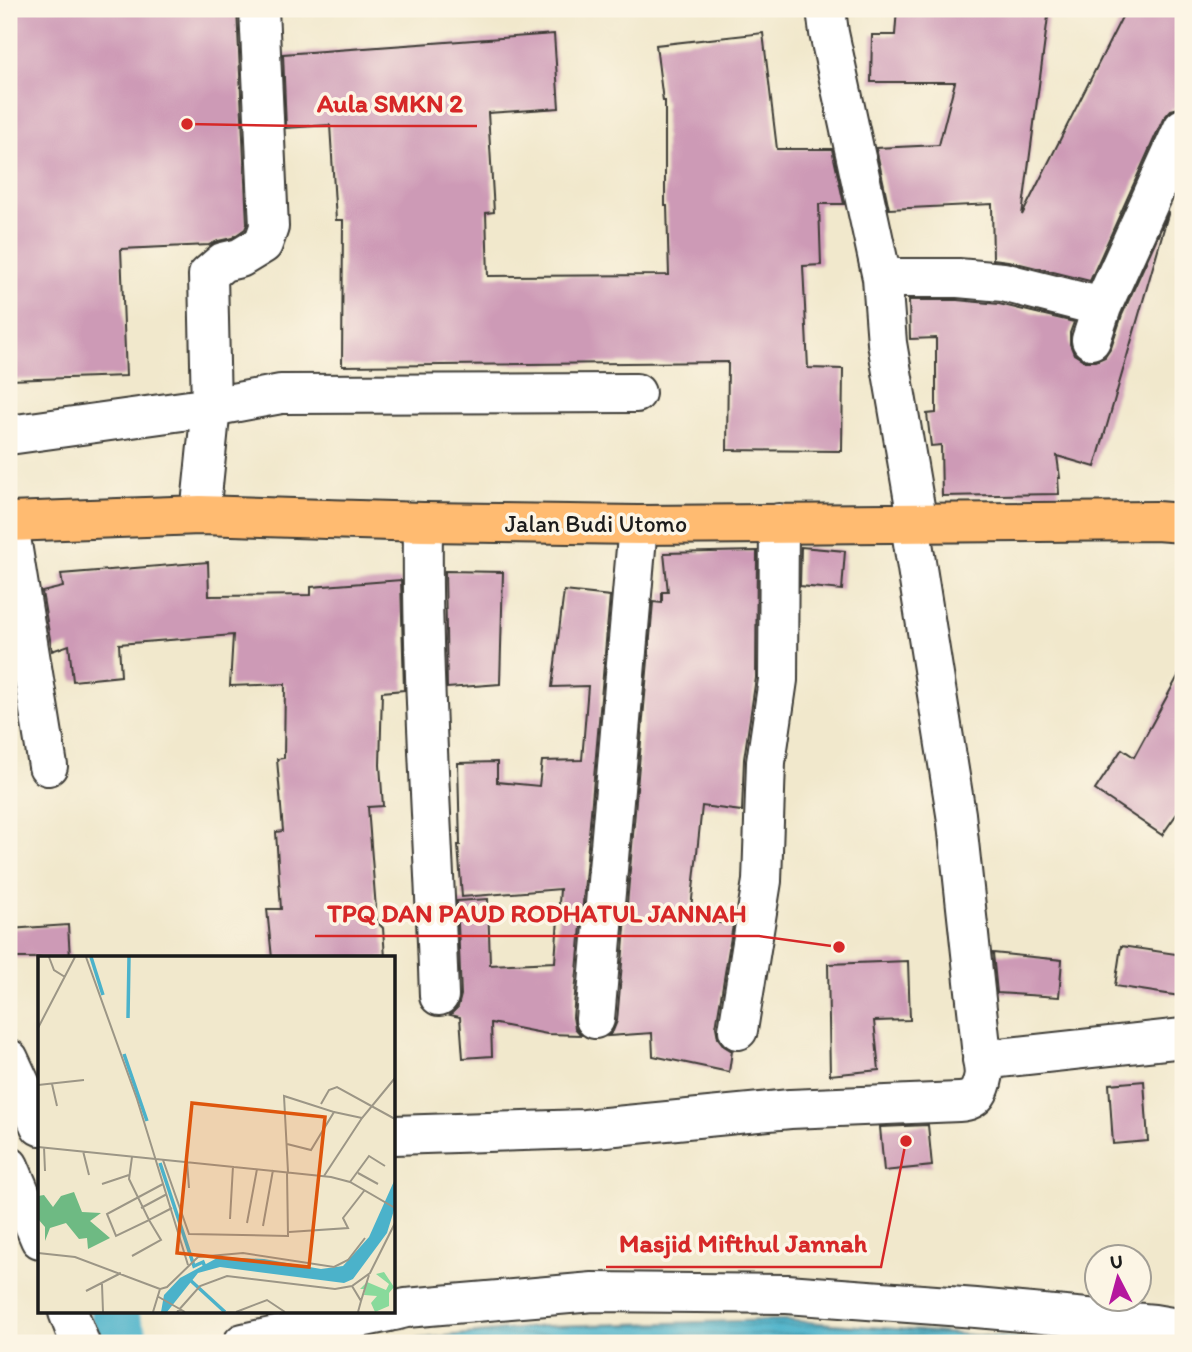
<svg xmlns="http://www.w3.org/2000/svg" width="1192" height="1352" viewBox="0 0 1192 1352" font-family="Itim,sans-serif">
<style>
.water{fill:url(#water-rules);stroke:#346773;stroke-width:2}
.lines{fill:none;stroke-linecap:round;stroke-linejoin:round}
.canal{stroke:#4bb2ca;stroke-width:46}
.building{fill:#cd9ab6}
.minor-casing{stroke:#3c3b36;stroke-width:42}
.major-casing{stroke:#3c3b36;stroke-width:42}
.minor{stroke:#fff;stroke-width:38}
.major{stroke:#ffbb71;stroke-width:38}
.labels{text-anchor:middle;stroke-width:7;stroke-linejoin:round;paint-order:stroke}
.street-label{font-size:24px;fill:#1c1c1c;stroke:#fcf5e5}
.inset-river{fill:none;stroke:#4bb2ca;stroke-width:3.5}
.inset-road{fill:none;stroke:#9c9686;stroke-width:2}
.view{fill:#de560d;fill-opacity:0.15;stroke:#de560d;stroke-width:3.5}
.inset-edge{fill:none;stroke:#1c1c1c;stroke-width:3.5}
.leader{fill:none;stroke:#d62828;stroke-width:2.5}
.callout-dot{fill:#d62828;stroke:#fcf5e5;stroke-width:2.5}
.callout-label{font-size:26px;text-anchor:middle;font-weight:bold;fill:#d62828;stroke:#fcf5e5;stroke-width:7;stroke-linejoin:round;paint-order:stroke}
</style>
<defs>
<pattern id="water-rules" width="6" height="5" patternUnits="userSpaceOnUse" patternTransform="scale(1.75)"><rect width="6" height="5" fill="#4bb2ca"/><path d="M0 2.5h6" fill="none" stroke="#3e90a3"/></pattern>
</defs>
<rect width="100%" height="100%" fill="#fcf5e5"/>
<filter id="ink" filterUnits="userSpaceOnUse"><feTurbulence type="fractalNoise" baseFrequency=".0143" numOctaves="2"/><feDisplacementMap in="SourceGraphic" scale="14" xChannelSelector="R" yChannelSelector="G"/><feConvolveMatrix kernelMatrix="1 2 1 2 8 2 1 2 1" color-interpolation-filters="sRGB"/></filter>
<filter id="wash" filterUnits="userSpaceOnUse"><feTurbulence type="fractalNoise" baseFrequency=".00686" numOctaves="4" result="noise"/><feDisplacementMap in="SourceGraphic" scale="28" xChannelSelector="R" yChannelSelector="G"/><feGaussianBlur stdDeviation="1.57" result="paint"/><feColorMatrix in="noise" values="0 0 0 0 0 0 0 0 0 0 0 0 0 0 0 0 0 1.4 0 .05"/><feComposite in="paint" operator="in"/></filter>
<g filter="url(#wash)">
<rect width="100%" height="100%" fill="#f1e8cc"/>
<!-- water -->
<path class="water" d="M782,1320L1074,1343H378L545,1326Z"/>
<g class="lines">
<!-- canal -->
<path class="canal" d="M113,1312L127,1343"/>
</g>
<g id="blocks">
<!-- building -->
<path class="building" d="M9,9H237L247,224L245,229L232,238L218,241L209,245L121,249L126,376L9,380Z
M897,9H1049L1022,215L1126,9H1183V107L1171,110L1163,119L1090,281L1008,261L993,259L992,204L889,209L876,148L939,145L955,82H871L872,35H895Z
M763,33L777,149H832L844,204H819L821,265L803,266L808,368L843,369L842,451L727,450L728,362L342,366L343,220H336L330,125L286,128L283,54L554,34L559,108L488,113L494,212L486,213L488,276L669,275L667,206H665V101H663L656,45Z
M1169,211L1095,467L1057,456L1060,478H1058L1059,494L942,496L941,445L931,446L927,414L936,413V338L910,339L909,300H957L999,304L1074,322L1070,333V344L1074,354L1085,361H1096L1105,357L1111,348L1122,315Z
M801,547L845,551L842,590L800,586Z
M757,551L756,678L744,759L742,811L702,806L690,918L733,925L716,1027L718,1038L724,1046L732,1051L729,1072L653,1056L652,1033L608,1036L613,1031L617,1021L653,602L662,603V592H668L664,553Z
M208,562L209,596L311,595V587L401,580L404,690L382,692L380,765L383,806L368,807L377,922L383,928L385,958H272L267,909H281L276,832L283,831L277,759L284,758L285,684L230,686L233,635L119,644L121,676L73,681L69,645L52,651L42,592L63,587L61,574Z
M445,571L503,572L500,684L447,688Z
M564,591L610,596L573,1017L575,1028L581,1035L547,1034L491,1023L492,1056L463,1058L460,1017L450,1015L458,1007L461,995L457,901L488,899L490,965L555,962L560,889L462,897L458,845H460L458,763L497,762V782L539,786L542,761L582,760L588,686L552,687Z
M1183,667V805L1162,835L1095,790L1122,749L1134,757Z
M68,925L70,958H9V929Z
M1121,946L1183,955V975L1180,996L1115,986Z
M993,953L1062,960L1059,997L997,993Z
M908,961L910,1020L874,1021L879,1070L830,1075L828,964Z
M1144,1081L1148,1141L1113,1144L1109,1084Z
M928,1125L932,1166L884,1171L880,1127Z"/>
</g>
</g>
<g filter="url(#ink)">
<use href="#blocks" fill-opacity="0" stroke="#3c3b36" stroke-width="2"/>
<g class="lines">
<!-- minor casing -->
<g class="minor-casing">
<path id="minor" d="M826,9L829,33L882,278L887,343L918,524
M882,278H958L1003,282L1102,307L1183,128
M1091,340L1102,307
M9,435L211,407L281,394L636,393
M200,515L211,407L208,275L223,262L240,258L263,244L269,227L259,9
M423,522C421,680 434,838 439,996
M9,525L48,766
M595,1019L638,525
M738,1030L762,881L766,762L778,680L779,523
M9,1059L40,1126
M982,1060L1183,1038
M394,1135L585,1129L790,1109L959,1102C977,1101 981,1090 984,1074L956,814L910,524
M9,1166L40,1239
M394,1311L406,1308L593,1292L787,1294L976,1308L1154,1324L1183,1329
M68,1312L80,1343
M243,1343L389,1312"/>
</g>
<!-- major casing -->
<g class="major-casing">
<path id="major" d="M9,522L200,515L423,522L638,525L1156,521L1183,523"/>
</g>
<!-- minor -->
<use href="#minor" class="minor"/>
<!-- major -->
<use href="#major" class="major"/>
</g>
</g>
<g class="labels">
<!-- street labels -->
<g class="street-label">
<text x="596" y="532">Jalan Budi Utomo</text>
</g>
</g>
<!-- overview -->
<g transform="translate(38 956)">
<rect width="357" height="357" fill="#f1e8cc"/>
<path d="M346,316L356,331L351,337V350L337,356L333,347L339,340L326,339L327,333H322L329,326L348,334L351,328L338,318Z" fill="#88da9b"/>
<path d="M36,236L44,256L63,257L52,265L72,282L50,293L49,282L41,283L28,267L12,272L7,285V271L0,263V240L6,239L15,251L23,240Z" fill="#6eba83"/>
<path d="M357,223V251L349,277L315,323L306,327L182,311L160,317L129,356H123L126,339L142,322L181,301L226,303L283,313L305,310L331,281Z" fill="#4bb2ca"/>
<path class="inset-river" d="M53,1L65,39M90,62L91,1M86,98L109,165M122,207L156,310L165,306L167,311M151,323L187,356"/>
<path class="inset-road" d="M11,1L16,14L27,21M48,1L99,143L150,309M0,72L37,1M14,128L19,150M0,129L46,124M283,148L291,134L299,131L357,163M296,156L324,162M249,188L273,194L296,156L246,140L250,216M0,191L293,221L312,226L357,252M6,191L7,215M45,195L51,219M94,201L91,223L111,264L134,252M125,204L151,278L250,280L249,216M149,205L151,232M320,217L340,228M286,220L324,162L357,122M312,226L331,200L347,210M64,228L91,219M103,252L129,238M192,263L195,210M209,267L219,213M225,270L235,214M251,276L310,272L305,262L326,235M0,297L37,301L122,333M94,300L123,284L111,264L78,280L69,258L125,228M64,328L65,356M314,330L323,345L320,356M48,335L83,317M119,340L147,356M323,345L331,319M115,356L122,333L129,331L160,301L205,297L296,311L310,304L327,282M139,356L162,330L189,320L297,333L314,330L332,317L357,267M198,356L229,344L247,356"/>
<path class="view" d="M154,147L287,161L271,311L139,297Z"/>
<rect width="357" height="357" class="inset-edge"/>
</g>
<!-- callouts -->
<path class="leader" d="M187 124L303 126H477M839 947L759 936H315M906 1141L881 1267H606"/>
<g class="callout-dot">
<circle cx="187" cy="124" r="7"/>
<circle cx="839" cy="947" r="7"/>
<circle cx="906" cy="1141" r="7"/>
</g>
<g class="callout-label">
<text x="390" y="112">Aula SMKN 2</text>
<text x="537" y="922">TPQ DAN PAUD RODHATUL JANNAH</text>
<text x="743" y="1252">Masjid Mifthul Jannah</text>
</g>
<!-- margin -->
<rect width="1192" height="1352" fill="none" stroke="#fcf5e5" stroke-width="35"/>
<!-- north arrow -->
<g transform="translate(1118 1278) rotate(354)"><circle r="33" fill="#fcf5e5" stroke="#a29e95" stroke-width="2"/>
<path d="M0-5L12 26L0 18L-12 26Z" fill="#b5179e"/>
<text y="-10" font-size="19" font-weight="bold" text-anchor="middle" fill="#1c1c1c">U</text>
</g>
</svg>
